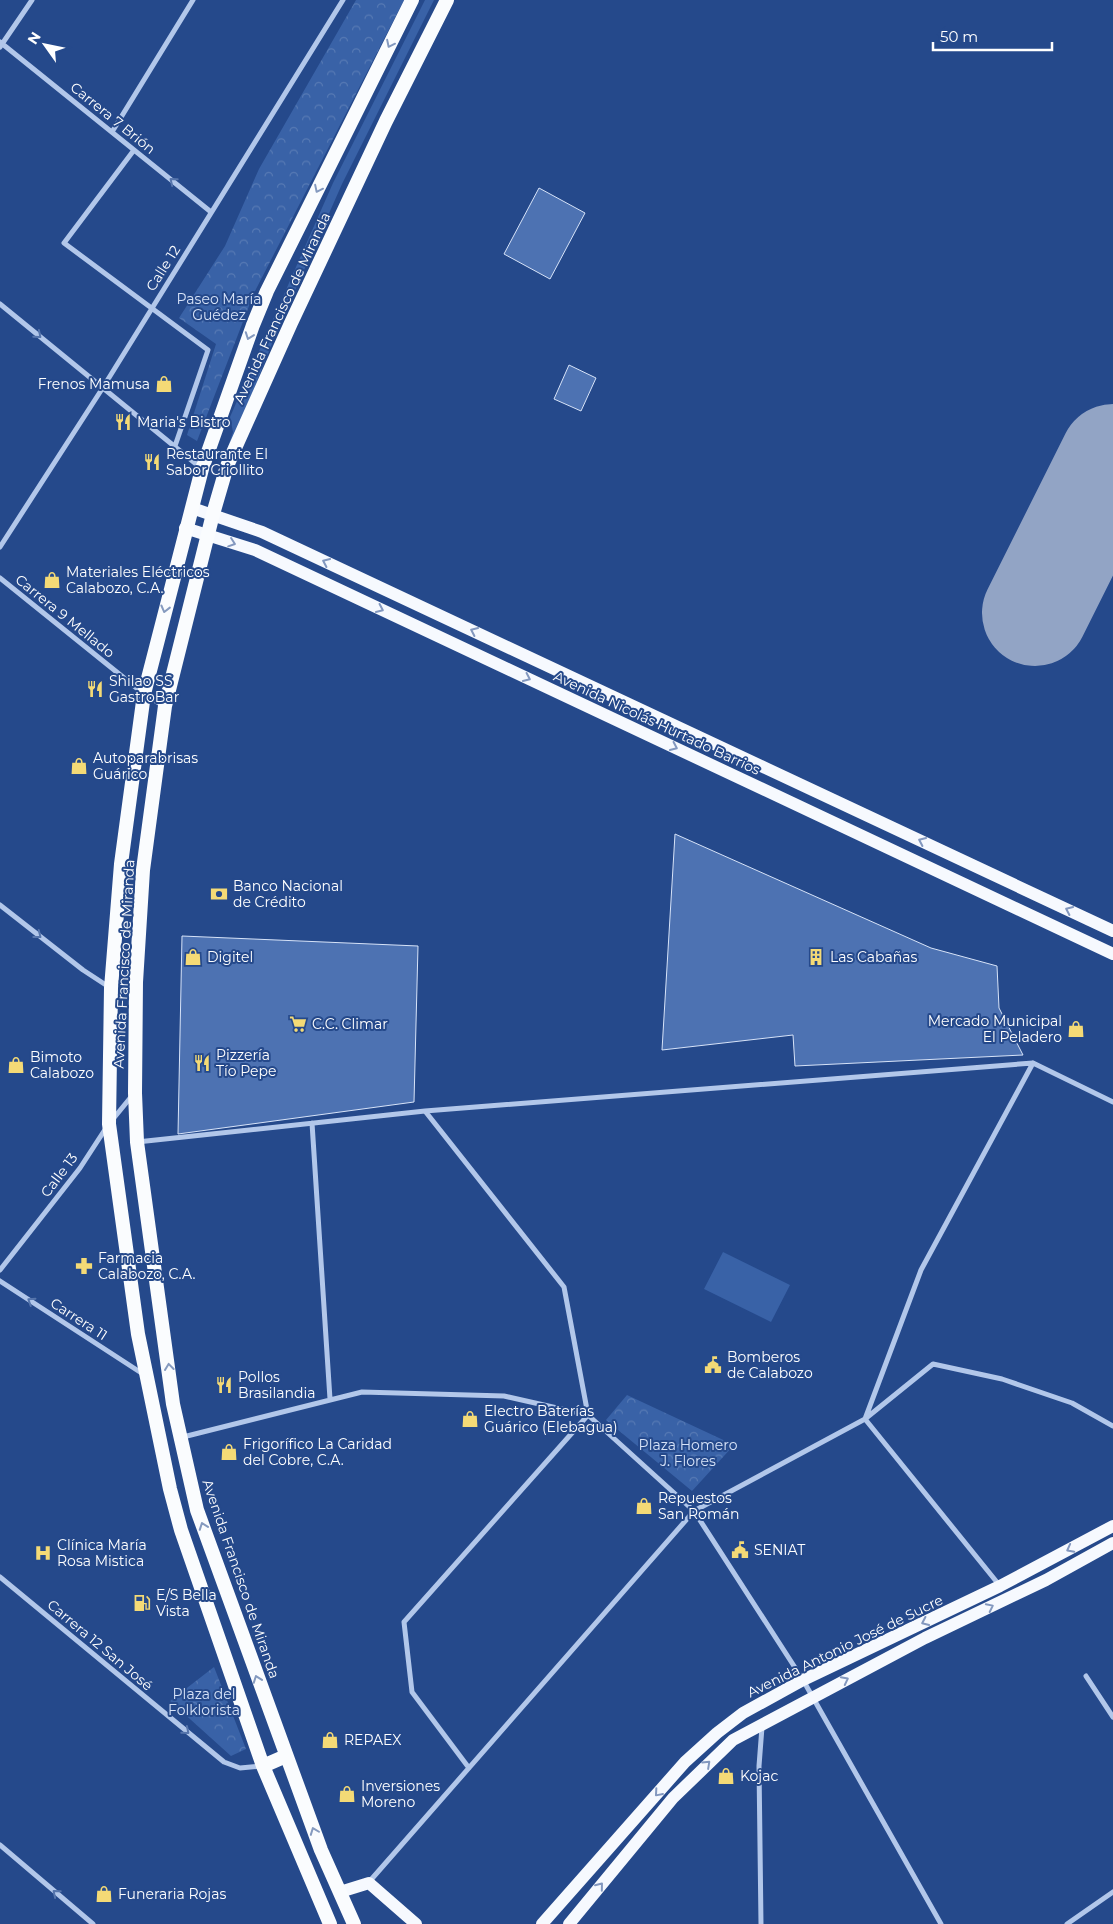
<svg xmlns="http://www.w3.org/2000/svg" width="1113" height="1924" viewBox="0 0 1113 1924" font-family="Montserrat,sans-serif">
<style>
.green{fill:#3962a7}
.park{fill:url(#park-crowns)}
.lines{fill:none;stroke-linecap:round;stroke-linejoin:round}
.runway{stroke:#92a4c5;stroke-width:106}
.building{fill:#4d72b2;stroke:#d7e3f8}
.minor{stroke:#b2c7ea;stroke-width:5}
.primary{stroke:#f6f9fe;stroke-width:12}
.trunk{stroke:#fafcfe;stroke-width:14}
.oneway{stroke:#859abf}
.oneway2{stroke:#5675ac}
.oneway3{stroke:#8398bf}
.labels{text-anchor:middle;stroke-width:4;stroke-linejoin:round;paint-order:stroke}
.street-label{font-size:14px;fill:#fff;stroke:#25498b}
.park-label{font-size:14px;fill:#d7e3f8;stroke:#25498b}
.poi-label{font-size:14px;fill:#fff;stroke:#25498b;text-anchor:start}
</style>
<defs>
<pattern id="park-crowns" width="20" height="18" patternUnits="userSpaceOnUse" patternTransform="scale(1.25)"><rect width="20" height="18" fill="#3962a7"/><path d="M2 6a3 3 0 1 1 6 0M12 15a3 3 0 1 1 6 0" fill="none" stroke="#577ab4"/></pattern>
</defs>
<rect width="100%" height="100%" fill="#25498b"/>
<!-- green -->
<path class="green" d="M425,0H434L342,184L275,336L211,497L233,432L230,417L333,183Z
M723,1252L790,1285L771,1322L704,1289Z"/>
<!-- park -->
<path class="park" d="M356,0H404L254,293L197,441L187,435L216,344L179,318L225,246L259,169Z
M627,1395L734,1445L692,1491L606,1420Z
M214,1667L246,1749L231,1756L170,1701Z"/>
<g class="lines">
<!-- runway -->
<path class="runway" d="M1035,613L1113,457"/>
</g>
<!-- building -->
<path class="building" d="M539,188L585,213L550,279L504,254Z
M569,365L596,378L581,411L554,399Z
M675,834L931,948L997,966L999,1008L1023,1055L795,1066L793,1035L662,1050Z
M182,936L418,946L414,1102L178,1134Z"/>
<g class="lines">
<!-- minor -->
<path class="minor" d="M0,42L211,212
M0,47L32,0
M112,132L193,0
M134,150L64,243L208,350L175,446
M0,304L201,468
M0,547L102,389L343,0
M0,578L144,694L164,706
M0,905L83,970L109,987
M425,1111L1033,1063L1113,1102
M113,1119L131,1097
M312,1123L330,1399
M137,1142L425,1111L564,1287L588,1415L504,1396L362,1392L183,1437
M0,1270L80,1168L106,1128
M0,1281L143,1374
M0,1577L224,1762L240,1768L262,1766
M1000,1586L865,1419L921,1270L1033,1063
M1086,1676L1113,1717
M469,1768L412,1692L404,1622L588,1415L694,1511L803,1680L941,1924
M0,1845L93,1924
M369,1882L694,1511L865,1419L933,1364L1002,1379L1072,1403L1113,1426
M761,1924L759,1766L762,1727
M1067,1924L1113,1892"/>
<!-- primary -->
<path class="primary" d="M192,508L262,532L1113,931
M185,528L255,550L1113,954
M340,1892L369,1883L416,1924
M542,1924L685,1762L717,1733L743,1713L803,1680L1000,1586L1113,1526
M569,1924L673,1798L733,1740L925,1638L1046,1580L1113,1543"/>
<!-- trunk -->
<path class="trunk" d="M263,1766L286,1756
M330,1924L263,1766L181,1530L170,1489L138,1334L109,1124L111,988L121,864L144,694L202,469L253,325L267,291L412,0
M354,1924L321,1850L197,1510L173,1404L137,1142L135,1093L136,982L143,870L165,706L213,514L227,466L291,323L386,121L447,0"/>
</g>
<!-- one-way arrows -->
<defs><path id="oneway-chevron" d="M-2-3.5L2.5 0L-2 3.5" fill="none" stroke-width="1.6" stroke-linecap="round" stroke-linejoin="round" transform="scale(1.25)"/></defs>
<g class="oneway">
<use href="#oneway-chevron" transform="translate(390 44) rotate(116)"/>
<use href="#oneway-chevron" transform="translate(318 189) rotate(116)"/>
<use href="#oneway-chevron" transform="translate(249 336) rotate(110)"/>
<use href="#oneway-chevron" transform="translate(165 609) rotate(104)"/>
<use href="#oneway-chevron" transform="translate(169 1367) rotate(-97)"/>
<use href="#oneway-chevron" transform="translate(203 1526) rotate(-110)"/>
<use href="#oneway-chevron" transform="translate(257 1679) rotate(-110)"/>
<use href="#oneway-chevron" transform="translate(314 1831) rotate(-111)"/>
</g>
<g class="oneway2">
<use href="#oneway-chevron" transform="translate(173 181) rotate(-141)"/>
<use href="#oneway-chevron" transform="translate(38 335) rotate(40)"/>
<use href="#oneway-chevron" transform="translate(38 935) rotate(38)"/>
<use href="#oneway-chevron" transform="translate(31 1301) rotate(-147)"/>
<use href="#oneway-chevron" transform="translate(186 1731) rotate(40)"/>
<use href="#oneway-chevron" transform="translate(56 1893) rotate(-140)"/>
</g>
<g class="oneway3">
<use href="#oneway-chevron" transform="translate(232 543) rotate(19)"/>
<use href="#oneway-chevron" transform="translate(326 562) rotate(-155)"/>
<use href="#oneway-chevron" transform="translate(380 609) rotate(25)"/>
<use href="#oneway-chevron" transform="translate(474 631) rotate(-155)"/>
<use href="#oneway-chevron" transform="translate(527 678) rotate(25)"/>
<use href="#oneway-chevron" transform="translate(674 747) rotate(25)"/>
<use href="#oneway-chevron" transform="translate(922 841) rotate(-155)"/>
<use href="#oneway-chevron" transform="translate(1069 910) rotate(-155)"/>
<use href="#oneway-chevron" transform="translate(1070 1549) rotate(152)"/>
<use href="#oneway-chevron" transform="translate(990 1607) rotate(-26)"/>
<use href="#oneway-chevron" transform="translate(925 1622) rotate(155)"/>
<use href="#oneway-chevron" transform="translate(845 1680) rotate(-27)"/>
<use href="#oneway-chevron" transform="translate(707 1764) rotate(-43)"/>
<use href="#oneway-chevron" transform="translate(658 1793) rotate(131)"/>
<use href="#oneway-chevron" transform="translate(600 1886) rotate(-51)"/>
</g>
<!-- icons -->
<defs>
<g id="shop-bare" transform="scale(1.35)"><path d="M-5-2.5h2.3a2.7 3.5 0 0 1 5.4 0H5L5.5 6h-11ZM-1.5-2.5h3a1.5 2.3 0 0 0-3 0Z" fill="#f4da76" stroke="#25498b" stroke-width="2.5" paint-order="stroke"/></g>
<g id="restaurant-bare" transform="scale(1.35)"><path d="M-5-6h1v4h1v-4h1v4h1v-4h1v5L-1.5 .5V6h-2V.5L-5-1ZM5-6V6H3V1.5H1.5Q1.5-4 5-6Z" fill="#f4da76" stroke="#25498b" stroke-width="2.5" paint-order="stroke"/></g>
<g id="bank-bare" transform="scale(1.35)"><path d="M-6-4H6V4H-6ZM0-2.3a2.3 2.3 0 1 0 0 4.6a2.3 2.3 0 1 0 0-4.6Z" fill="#f4da76" stroke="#25498b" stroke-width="2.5" paint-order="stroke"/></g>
<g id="building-bare" transform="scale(1.35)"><path d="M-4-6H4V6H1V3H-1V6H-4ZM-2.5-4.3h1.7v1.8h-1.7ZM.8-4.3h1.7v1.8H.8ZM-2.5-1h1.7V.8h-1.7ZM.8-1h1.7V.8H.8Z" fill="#f4da76" stroke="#25498b" stroke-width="2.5" paint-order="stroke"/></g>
<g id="supermarket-bare" transform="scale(1.35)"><path d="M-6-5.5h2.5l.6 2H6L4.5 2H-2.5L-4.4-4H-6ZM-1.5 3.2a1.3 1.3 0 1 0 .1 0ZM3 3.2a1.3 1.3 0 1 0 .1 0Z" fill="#f4da76" stroke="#25498b" stroke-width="2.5" paint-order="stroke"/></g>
<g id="pharmacy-bare" transform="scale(1.35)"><path d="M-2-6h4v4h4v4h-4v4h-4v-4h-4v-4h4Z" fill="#f4da76" stroke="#25498b" stroke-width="2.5" paint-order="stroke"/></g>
<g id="civic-bare" transform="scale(1.35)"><path d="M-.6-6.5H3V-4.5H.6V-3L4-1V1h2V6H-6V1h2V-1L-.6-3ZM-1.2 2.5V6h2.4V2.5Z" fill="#f4da76" stroke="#25498b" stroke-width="2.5" paint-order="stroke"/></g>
<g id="hospital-bare" transform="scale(1.35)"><path d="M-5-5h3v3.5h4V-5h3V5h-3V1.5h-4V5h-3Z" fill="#f4da76" stroke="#25498b" stroke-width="2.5" paint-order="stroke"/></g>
<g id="fuel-bare" transform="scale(1.35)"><path d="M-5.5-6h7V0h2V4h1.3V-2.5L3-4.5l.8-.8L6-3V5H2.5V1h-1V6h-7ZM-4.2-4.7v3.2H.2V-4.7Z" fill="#f4da76" stroke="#25498b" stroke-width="2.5" paint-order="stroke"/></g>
</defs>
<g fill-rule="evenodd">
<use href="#shop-bare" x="164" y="384"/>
<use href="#restaurant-bare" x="123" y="422"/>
<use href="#restaurant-bare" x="152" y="462"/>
<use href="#shop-bare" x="52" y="580"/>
<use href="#restaurant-bare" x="95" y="689"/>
<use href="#shop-bare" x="79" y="766"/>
<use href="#bank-bare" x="219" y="894"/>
<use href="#shop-bare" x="193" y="957"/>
<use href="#building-bare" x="816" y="957"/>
<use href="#supermarket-bare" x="298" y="1024"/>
<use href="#shop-bare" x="1076" y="1029"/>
<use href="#restaurant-bare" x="202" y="1063"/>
<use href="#shop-bare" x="16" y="1065"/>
<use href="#pharmacy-bare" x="84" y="1266"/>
<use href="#civic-bare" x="713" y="1365"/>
<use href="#restaurant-bare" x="224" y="1385"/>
<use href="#shop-bare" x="470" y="1419"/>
<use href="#shop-bare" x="229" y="1452"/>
<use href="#shop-bare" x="644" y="1506"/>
<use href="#civic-bare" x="740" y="1550"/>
<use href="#hospital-bare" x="43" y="1553"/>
<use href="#fuel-bare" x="142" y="1603"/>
<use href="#shop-bare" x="330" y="1740"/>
<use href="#shop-bare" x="726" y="1776"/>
<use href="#shop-bare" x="347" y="1794"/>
<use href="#shop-bare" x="104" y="1894"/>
</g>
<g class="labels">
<!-- street labels -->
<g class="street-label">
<text transform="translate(113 118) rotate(39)" y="5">Carrera 7 Brión</text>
<text transform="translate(163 268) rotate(-58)" y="5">Calle 12</text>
<text transform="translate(282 308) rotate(-65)" y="5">Avenida Francisco de Miranda</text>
<text transform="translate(65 616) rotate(39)" y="5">Carrera 9 Mellado</text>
<text transform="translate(657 723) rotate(25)" y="5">Avenida Nicolás Hurtado Barrios</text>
<text transform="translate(124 964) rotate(-87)" y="5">Avenida Francisco de Miranda</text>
<text transform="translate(59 1175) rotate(-53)" y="5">Calle 13</text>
<text transform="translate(79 1319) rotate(33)" y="5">Carrera 11</text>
<text transform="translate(241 1579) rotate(71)" y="5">Avenida Francisco de Miranda</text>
<text transform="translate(100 1645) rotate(40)" y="5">Carrera 12 San José</text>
<text transform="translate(845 1646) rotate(-26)" y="5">Avenida Antonio José de Sucre</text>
</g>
<!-- park labels -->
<g class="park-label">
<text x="219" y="304">Paseo María<tspan x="219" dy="16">Guédez</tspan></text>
<text x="688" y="1450">Plaza Homero<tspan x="688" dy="16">J. Flores</tspan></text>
<text x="204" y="1699">Plaza del<tspan x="204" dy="16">Folklorista</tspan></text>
</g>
<!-- poi labels -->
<g class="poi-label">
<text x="150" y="389" text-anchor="end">Frenos Mamusa</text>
<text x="137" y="427">Maria's Bistro</text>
<text x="166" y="459">Restaurante El<tspan x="166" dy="16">Sabor Criollito</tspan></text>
<text x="66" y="577">Materiales Eléctricos<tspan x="66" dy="16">Calabozo, C.A.</tspan></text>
<text x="109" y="686">Shilao SS<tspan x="109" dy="16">GastroBar</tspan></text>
<text x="93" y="763">Autoparabrisas<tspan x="93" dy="16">Guárico</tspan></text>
<text x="233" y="891">Banco Nacional<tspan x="233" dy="16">de Crédito</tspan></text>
<text x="207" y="962">Digitel</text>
<text x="830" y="962">Las Cabañas</text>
<text x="1062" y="1026" text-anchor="end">Mercado Municipal<tspan x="1062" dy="16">El Peladero</tspan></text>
<text x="312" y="1029">C.C. Climar</text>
<text x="216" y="1060">Pizzería<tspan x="216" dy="16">Tío Pepe</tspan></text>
<text x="30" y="1062">Bimoto<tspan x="30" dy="16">Calabozo</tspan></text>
<text x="98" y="1263">Farmacia<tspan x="98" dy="16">Calabozo, C.A.</tspan></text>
<text x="727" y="1362">Bomberos<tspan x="727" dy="16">de Calabozo</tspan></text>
<text x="238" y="1382">Pollos<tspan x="238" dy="16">Brasilandia</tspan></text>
<text x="484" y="1416">Electro Baterías<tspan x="484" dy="16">Guárico (Elebagua)</tspan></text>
<text x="243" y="1449">Frigorífico La Caridad<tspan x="243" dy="16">del Cobre, C.A.</tspan></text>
<text x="658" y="1503">Repuestos<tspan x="658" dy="16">San Román</tspan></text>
<text x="57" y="1550">Clínica María<tspan x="57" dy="16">Rosa Mistica</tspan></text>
<text x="754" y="1555">SENIAT</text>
<text x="156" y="1600">E/S Bella<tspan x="156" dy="16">Vista</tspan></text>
<text x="344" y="1745">REPAEX</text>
<text x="740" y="1781">Kojac</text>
<text x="361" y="1791">Inversiones<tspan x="361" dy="16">Moreno</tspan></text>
<text x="118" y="1899">Funeraria Rojas</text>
</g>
</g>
<!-- north arrow -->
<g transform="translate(45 45) rotate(303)" stroke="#25498b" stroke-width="4" paint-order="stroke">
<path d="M0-4L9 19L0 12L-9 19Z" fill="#ffffff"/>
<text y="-8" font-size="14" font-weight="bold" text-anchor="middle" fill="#ffffff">N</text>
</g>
<!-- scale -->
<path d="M933 42v8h119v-8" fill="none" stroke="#ffffff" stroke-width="2.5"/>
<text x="940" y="42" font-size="15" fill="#ffffff" stroke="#25498b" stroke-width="4" paint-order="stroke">50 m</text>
</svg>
